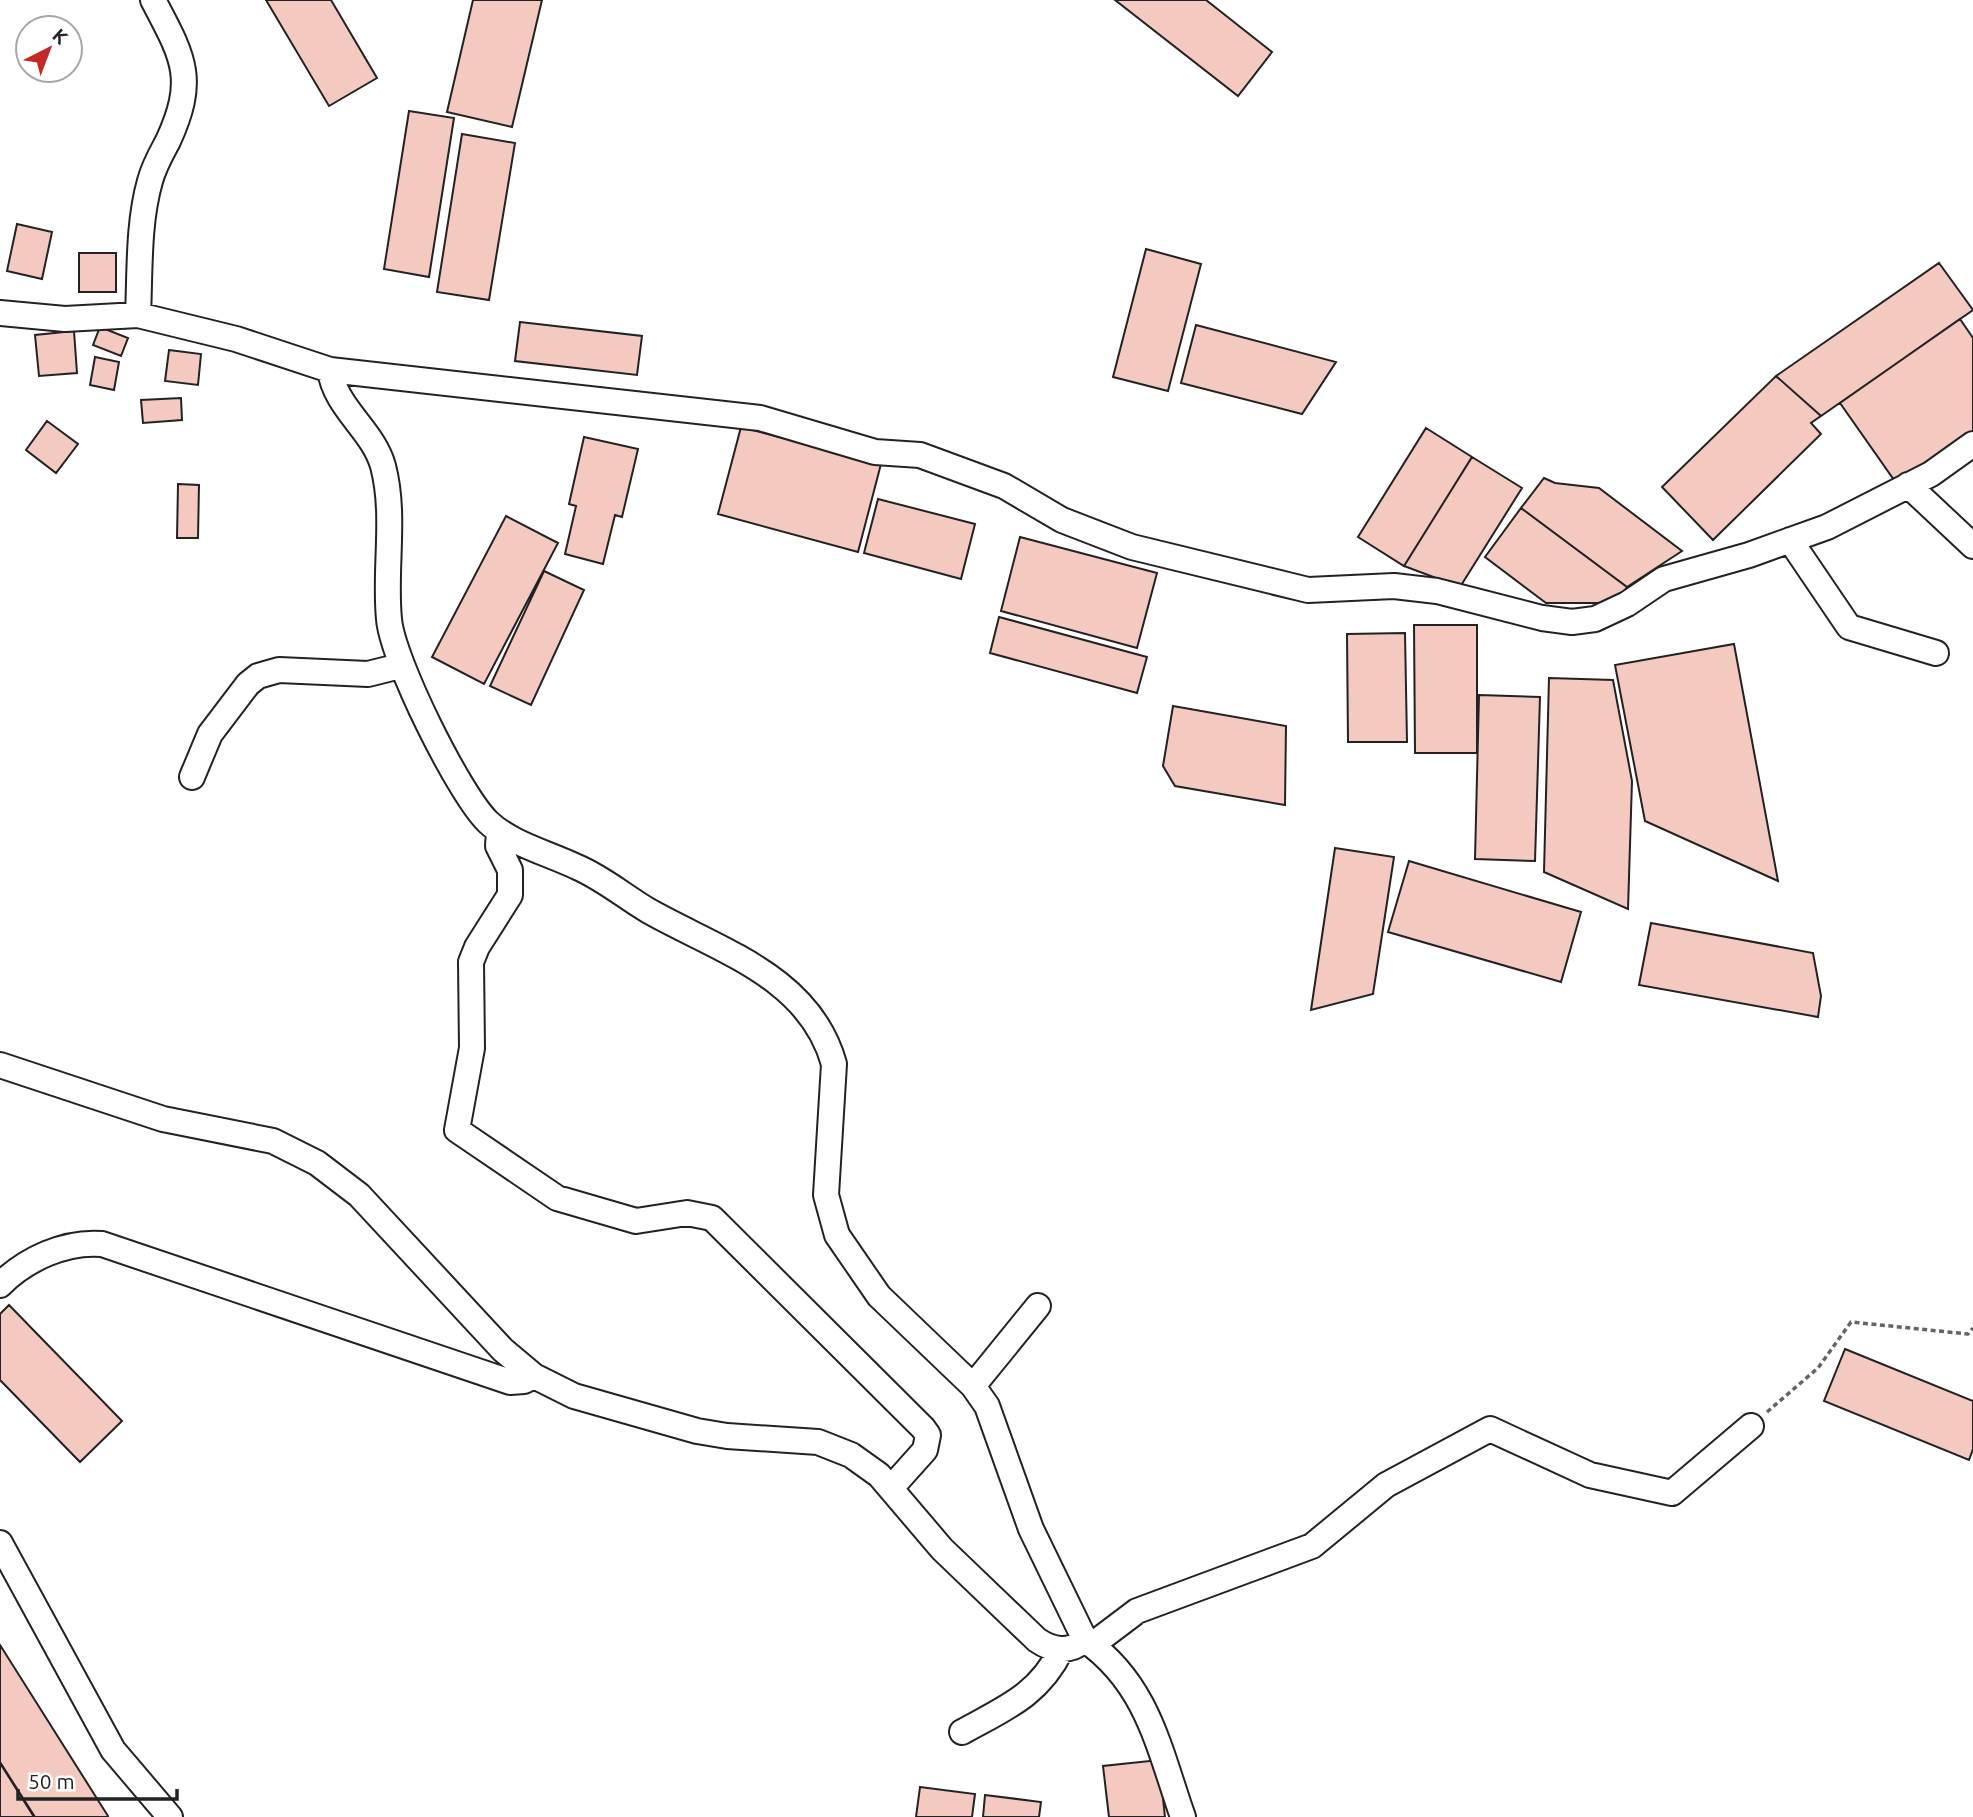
<svg xmlns="http://www.w3.org/2000/svg" width="1973" height="1817" viewBox="0 0 1973 1817" font-family="Ubuntu,sans-serif">
<style>
.building{fill:#f3c9c0;stroke:#222;stroke-width:2}
.lines{fill:none;stroke-linecap:round;stroke-linejoin:round}
.minor-casing{stroke:#222;stroke-width:28}
.path{stroke:#646464;stroke-width:3.5;stroke-dasharray:5 3.5;stroke-linecap:butt}
.minor{stroke:#fff;stroke-width:24}
</style>
<rect width="100%" height="100%" fill="#fff"/>
<!-- building -->
<path class="building" d="M266,0H331L377,78L329,106Z
M473,0H542L512,127L447,112Z
M1115,0H1206L1272,52L1238,96Z
M409,111L454,118L429,277L384,269Z
M462,134L515,143L489,300L437,292Z
M17,224L52,232L42,279L7,271Z
M1146,249L1201,264L1168,391L1113,377Z
M79,253H116V292H79Z
M1939,263L1973,310L1821,416L1776,376Z
M1960,319L1973,338V435L1899,487L1840,403Z
M520,322L642,336L637,375L515,361Z
M1196,325L1336,362L1302,414L1181,383Z
M100,327L128,338L121,356L93,345Z
M74,331L77,373L39,376L35,335Z
M169,350L201,354L198,385L165,381Z
M95,357L119,362L114,390L90,385Z
M1776,376L1821,416L1811,423L1821,434L1713,540L1662,487Z
M181,398L182,420L143,423L141,400Z
M47,421L78,444L56,473L26,450Z
M741,427L881,464L858,552L718,514Z
M1426,428L1472,457L1404,566L1358,537Z
M584,437L638,449L622,517L615,515L603,564L565,554L576,506L569,504Z
M1472,457L1522,488L1460,587L1404,566Z
M1544,478L1555,483L1599,488L1682,551L1627,587L1521,508Z
M178,484L199,485L198,538H177Z
M878,499L975,524L961,579L864,553Z
M1521,508L1627,587L1615,603H1546L1485,557Z
M506,516L558,543L484,684L432,657Z
M1020,537L1157,573L1137,648L1001,611Z
M544,571L584,590L531,705L490,686Z
M999,617L1147,657L1137,693L990,653Z
M1414,625H1477V753H1415Z
M1405,633L1407,742H1348L1347,634Z
M1734,644L1778,881L1645,821L1615,665Z
M1549,678L1613,680L1632,781L1628,909L1544,872Z
M1479,695L1540,697L1535,861L1475,859Z
M1173,706L1286,726L1285,805L1175,786L1163,766Z
M1335,848L1394,857L1373,994L1311,1010Z
M1409,861L1581,912L1561,982L1388,932Z
M1651,923L1813,953L1821,996L1818,1017L1639,985Z
M9,1305L122,1421L80,1462L0,1380V1314Z
M1845,1349L1973,1401V1449L1969,1460L1824,1401Z
M0,1645L108,1816L106,1817H35L0,1762Z
M1159,1760L1165,1817H1109L1103,1766Z
M0,1763L34,1817H0Z
M920,1787L975,1794L972,1817H916Z
M985,1795L1041,1802L1039,1817H983Z"/>
<g class="lines">
<!-- minor casing -->
<g class="minor-casing">
<path id="minor" d="M0,313L65,319L138,315L236,339L330,370L760,418L875,452L920,455L1004,486L1062,520L1132,547L1308,590L1394,586L1437,591L1542,618L1572,622L1595,619L1627,604L1664,579L1749,555L1827,527L1931,474L1973,444
M138,315C140,271 138,223 150,181C154,166 161,154 168,141C197,78 183,57 153,0
M1908,485L1973,546
M1790,540L1849,627L1936,653
M192,777L210,734L248,684L258,676L279,670L368,674L400,666
M499,832L498,846L510,870V895L477,947L471,962L472,1048L457,1130L557,1198L636,1221L687,1213L712,1218L923,1428L928,1435L925,1450L891,1488
M0,1065L163,1119L273,1141L317,1163L359,1195L503,1350L534,1376L574,1396L697,1431L727,1436L818,1442L851,1455L879,1475L942,1549L1037,1640C1053,1651 1069,1653 1085,1640L1031,1529L987,1406L973,1386L879,1296L837,1235L826,1195L834,1064C810,977 720,951 649,911C625,897 603,878 577,867C548,853 511,844 488,822C459,794 392,659 389,619C384,569 396,515 383,466C373,430 335,408 330,370
M0,1285C26,1259 65,1241 102,1244L510,1382L524,1381L534,1376
M973,1386L1038,1306
M0,1543L113,1750L170,1817
M1085,1640C1148,1684 1159,1749 1183,1817
M1092,1645L1137,1611L1312,1546L1386,1485L1490,1429L1590,1475L1672,1493L1751,1426
M962,1732C1005,1708 1038,1696 1061,1650"/>
</g>
<!-- path -->
<path class="path" d="M1767,1412L1818,1368L1851,1322L1968,1334L1973,1328"/>
<!-- minor -->
<use href="#minor" class="minor"/>
</g>
<!-- north arrow -->
<g transform="translate(49 49) rotate(42)"><circle r="33" fill="#ffffff" stroke="#a7a7a7" stroke-width="2"/>
<path d="M0-5L12 26L0 18L-12 26Z" fill="#c62828"/>
<text y="-10" font-size="19" font-weight="bold" text-anchor="middle" fill="#222222">K</text>
</g>
<!-- scale -->
<path d="M18 1789v10h159v-10" fill="none" stroke="#222222" stroke-width="3.5"/>
<text x="28" y="1789" font-size="21" fill="#222222" stroke="#ffffff" stroke-width="5" paint-order="stroke">50 m</text>
</svg>
